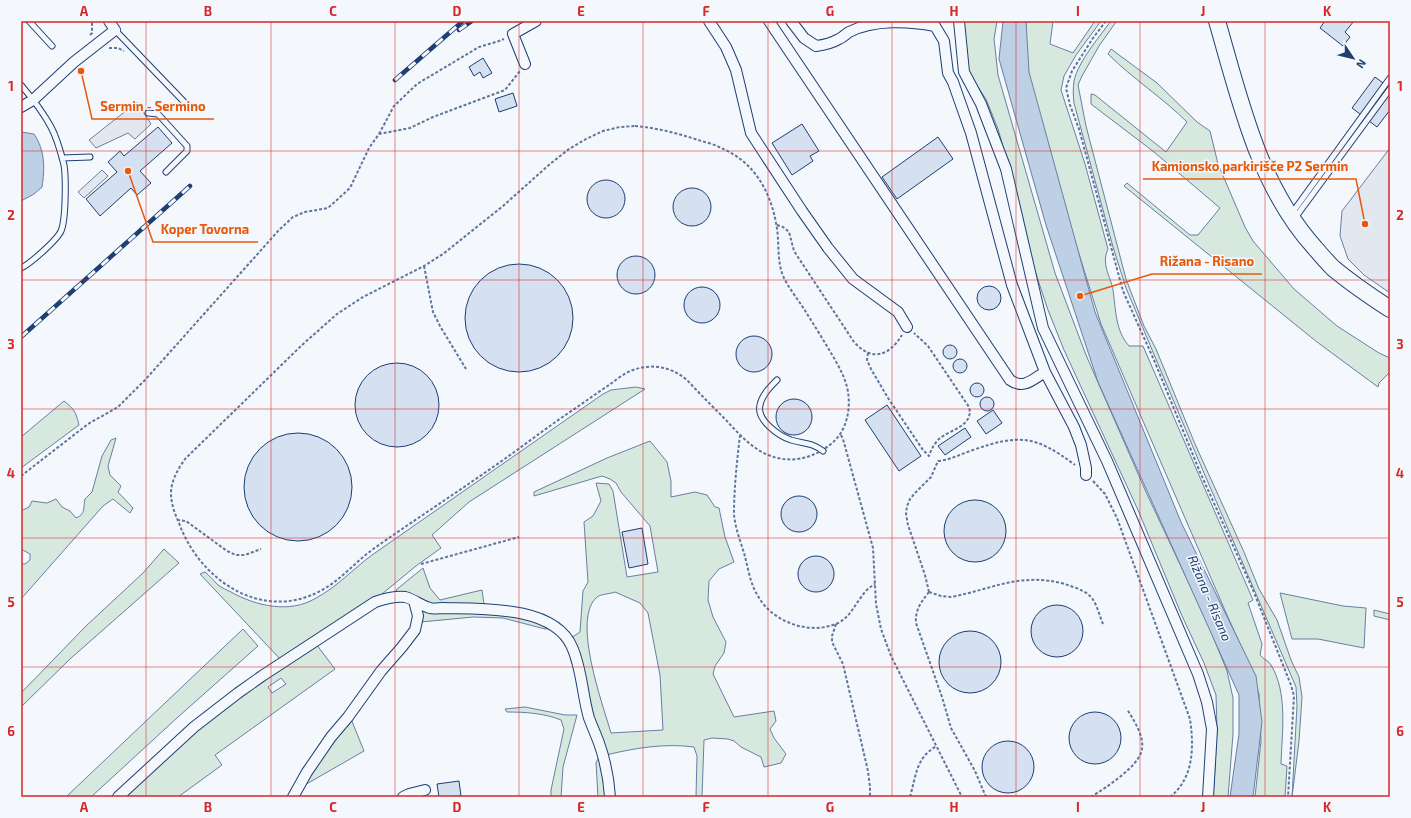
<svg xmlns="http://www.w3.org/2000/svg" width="1411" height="818" viewBox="0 0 1411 818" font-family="'Exo 2',sans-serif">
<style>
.green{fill:#d7e8df;stroke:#687fa3;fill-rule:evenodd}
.parking{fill:#e3e8f0;stroke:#687fa3}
.water{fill:#bed0e5;stroke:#687fa3}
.building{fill:#d5e0f0;stroke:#1d3f73}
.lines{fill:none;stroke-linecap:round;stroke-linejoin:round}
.lane-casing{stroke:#1d3f73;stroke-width:7}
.street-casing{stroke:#1d3f73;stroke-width:12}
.primary-casing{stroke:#1d3f73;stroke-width:18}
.path{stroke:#5e769c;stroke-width:2;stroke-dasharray:3 2;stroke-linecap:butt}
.lane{stroke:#f4f7fb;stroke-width:5}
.street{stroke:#f4f7fb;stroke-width:10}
.primary{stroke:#f4f7fb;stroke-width:16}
.rail-casing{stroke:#1d3f73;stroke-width:4.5}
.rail{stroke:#f4f7fb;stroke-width:3;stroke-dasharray:9;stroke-linecap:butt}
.grid{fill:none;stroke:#d62828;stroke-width:1;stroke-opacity:0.55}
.labels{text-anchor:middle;stroke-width:3;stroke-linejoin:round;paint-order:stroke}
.water-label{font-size:13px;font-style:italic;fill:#1d3f73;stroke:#f4f7fb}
.leader{fill:none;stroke:#e8590c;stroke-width:1.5}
.callout-dot{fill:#e8590c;stroke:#f4f7fb;stroke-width:1.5}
.callout-label{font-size:13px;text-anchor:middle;font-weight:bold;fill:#e8590c;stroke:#f4f7fb;stroke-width:3;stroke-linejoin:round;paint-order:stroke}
.neatline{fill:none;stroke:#d62828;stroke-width:1.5}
.grid-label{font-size:13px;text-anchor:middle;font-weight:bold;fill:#d62828}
</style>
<rect width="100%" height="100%" fill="#f4f7fb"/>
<!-- green -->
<path class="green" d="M963,21H997L994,39L998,75L1055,273L1086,355L1146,492L1207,622L1227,671L1233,698V734L1228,797H1211L1214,785L1217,729L1216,695L1204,663L1182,616L1138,510L1064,350L1048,310L1031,259L1008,164L998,129L986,99L968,72Z
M1026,21H1053L1050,44L1073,53L1095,21H1101L1076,55L1064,76L1061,90L1085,164L1108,249C1101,264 1110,275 1113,290C1116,310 1115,330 1129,346H1143L1253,600L1248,603L1262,644L1260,655C1263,659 1269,661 1271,665C1288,693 1282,732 1281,764L1287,766L1285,797H1255L1261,741L1259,694L1246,657L1227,615L1101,324L1041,133L1025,54Z
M1111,21L1116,22L1099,46L1082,76L1078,85L1086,126L1126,279L1144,326L1156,349L1195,444L1244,552L1259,589L1277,620L1291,660L1299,677L1302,697L1299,741L1292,797L1297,706L1296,687L1201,466L1126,288L1113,247L1074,103C1073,95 1073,88 1074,81C1078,62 1099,37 1111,21Z
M1111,49L1157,83L1197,122L1210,131L1218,164L1245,227L1253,241L1294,289L1337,326L1379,353L1390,358V372L1379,383L1378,387L1317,342L1124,186L1127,183L1190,235H1198L1220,208L1154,152L1091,104V94L1095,95L1166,152L1187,122C1163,98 1133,79 1108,54Z
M636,387L645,389L469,502L432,535L441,548L416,566L382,594L281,660L200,574L205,572C210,576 214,581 218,585C222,588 227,590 231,592C256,606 290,614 316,598C337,587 353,569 372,555L603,394L611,390Z
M64,401C74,409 76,412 79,425L21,468V437Z
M116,438L108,466L110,475L121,486L118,492L133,508L130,513L113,499L103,506L21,599V564H25L30,560V554L21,549V511L29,507L32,501L47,503L56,499L62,507L70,511L76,518C86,514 83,508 85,499L92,492L102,456L111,440Z
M650,441L667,462L671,481V497L695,492L707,495L715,507L719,508L725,537L734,562L719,569L709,581L708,600L713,617L726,642L724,653L715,666L713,674L734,717L774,711L776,721L770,729L774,738L786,754L781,763L764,767L761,757L741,747L734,741L728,739L712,738L704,740L702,797H696L697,756L694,747C665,743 635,748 606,755L592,715L571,638L580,632L583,591L588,582L584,522L593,516L601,501L596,483L609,484L613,491L627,577L658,572L650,526L621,492L616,483L610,479L602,476L534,496V492L607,458ZM615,592L640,603L648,613L660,675L663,730L611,733C603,705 571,618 597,597C601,594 610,594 615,592Z
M164,549L179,563L70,659L21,707V693L86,626L143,573Z
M423,568L430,588L440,600L482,590L484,604L436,605L422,599L398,593L396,590Z
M1280,593L1343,606L1366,608L1364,648L1318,639H1292Z
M419,608L475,612L528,617L552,628L545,629L503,618L473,617L421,622Z
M1374,610L1390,614V620L1374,616Z
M243,629L258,646L178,717L91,797H66Z
M316,644L335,669L215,755L222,765L178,797H123L207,722L265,677ZM281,678L286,684L272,693L268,687Z
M525,707L565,715H577L563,767L561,797H551V790L564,729L561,720C544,713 524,712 507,712L505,709Z
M351,719L364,751L303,786L315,766Z
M599,757L606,797H598L596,763Z"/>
<!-- parking -->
<path class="parking" d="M137,102L151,124L135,139L128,133L96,148L89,140Z
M1390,148V293L1364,275L1348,259L1340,236L1342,211Z
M102,170L108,176L84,198L78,192Z"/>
<!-- water -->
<path class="water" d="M1003,21H1026L1029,72L1095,312L1181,522L1256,676L1262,722L1253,797H1230L1239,734V695L1098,382L1046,225L999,59Z
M21,132L34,134C45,150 45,168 42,187L34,194L21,201Z"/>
<!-- building -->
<path class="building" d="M1325,21H1354L1345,32L1350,37L1343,46L1320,28Z
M483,58L492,73L483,78L480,72L474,76L469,67Z
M1375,77L1390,88V110L1377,127L1352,108Z
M513,93L517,106L499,112L495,99Z
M802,124L819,151L810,156L813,161L792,175L772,143Z
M158,127L172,143L140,171L151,183L137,195L131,188L100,216L86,199L117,172L108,162L120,151L124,156Z
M938,137L953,159L897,199L882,177Z
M587 199a19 19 0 1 1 38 0a19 19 0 1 1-38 0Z
M673 207a19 19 0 1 1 38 0a19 19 0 1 1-38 0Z
M617 275a19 19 0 1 1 38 0a19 19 0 1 1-38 0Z
M465 318a54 54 0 1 1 108 0a54 54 0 1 1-108 0Z
M977 298a12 12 0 1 1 24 0a12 12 0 1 1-24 0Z
M684 305a18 18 0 1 1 36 0a18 18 0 1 1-36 0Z
M736 354a18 18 0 1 1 36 0a18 18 0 1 1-36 0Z
M943 352a7 7 0 1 1 14 0a7 7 0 1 1-14 0Z
M953 366a7 7 0 1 1 14 0a7 7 0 1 1-14 0Z
M355 405a42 42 0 1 1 84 0a42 42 0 1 1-84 0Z
M970 390a7 7 0 1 1 14 0a7 7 0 1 1-14 0Z
M980 404a7 7 0 1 1 14 0a7 7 0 1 1-14 0Z
M776 417a18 18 0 1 1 36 0a18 18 0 1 1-36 0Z
M887,405L921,456L899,471L865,420Z
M993,410L1002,423L986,434L977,421Z
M965,428L971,437L945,455L938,446Z
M244 487a54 54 0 1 1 108 0a54 54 0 1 1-108 0Z
M781 514a18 18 0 1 1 36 0a18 18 0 1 1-36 0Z
M944 531a31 31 0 1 1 62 0a31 31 0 1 1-62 0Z
M642,528L648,564L629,568L622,532Z
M798 574a18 18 0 1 1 36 0a18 18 0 1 1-36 0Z
M1031 631a26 26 0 1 1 52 0a26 26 0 1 1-52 0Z
M939 662a31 31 0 1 1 62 0a31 31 0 1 1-62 0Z
M1069 738a26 26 0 1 1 52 0a26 26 0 1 1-52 0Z
M982 767a26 26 0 1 1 52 0a26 26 0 1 1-52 0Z
M459,781L461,796L439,797L437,784Z"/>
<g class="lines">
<!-- lane casing -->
<g class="lane-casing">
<path id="lane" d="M29,21L52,46
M115,30L189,107
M21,85C32,98 43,112 51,127C57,138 61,153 64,165C66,177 66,220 61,231C57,240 30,264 21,268
M148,113L158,114L187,146V151L166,172
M62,158L90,157
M1292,213L1390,78
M1295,218L1390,89
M777,380C770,387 762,395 760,405C756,420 779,436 791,440C804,444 811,442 823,451"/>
</g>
<!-- street casing -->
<g class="street-casing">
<path id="street" d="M709,21L726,47L736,70L751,133L764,153L802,211L828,248L853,279L898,312L907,327
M769,21L1010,380C1024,390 1033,379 1045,372
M791,21L804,38L816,46C824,45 832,43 839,39C843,37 846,34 849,32C874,19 909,21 935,26L944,41L948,73L953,82L971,133L1012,285L1045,372L1074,427L1081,445L1086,468V475
M959,21L964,72L981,104L1006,169L1043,328L1107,461L1198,674L1207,702L1212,729L1208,797
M525,64L513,34L536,21
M21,107L33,100L74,62L115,30L109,21
M118,797L194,727L238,693L262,676L375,602C384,599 395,596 405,597C414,599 421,606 430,608C434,609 439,608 442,608C481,609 554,605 572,647C582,669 582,694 589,718C592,726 596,735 599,743C605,760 609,780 610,797
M293,797L307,772L331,737L348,717L381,671L402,647L415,630L418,616L414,601
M403,797L409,794L425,790"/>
</g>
<!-- primary casing -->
<g class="primary-casing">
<path id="primary" d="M1217,21C1240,100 1258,185 1315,248C1321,255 1327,262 1333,268C1351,283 1370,296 1390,309"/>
</g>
<!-- path -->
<path class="path" d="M1106,21L1093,38L1072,71L1066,88L1070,105L1079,129L1123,291L1154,360L1200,472L1253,590L1291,685L1294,696L1288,797
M90,35L92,33V21
M109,48H118L124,51
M635,126C657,128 677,133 698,140C705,142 714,144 721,148C753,161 770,190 776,223C780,241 776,261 784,278C789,288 796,297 802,306C813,323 824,341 834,358C840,369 846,379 848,392C851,411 846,432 831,444C809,462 781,465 757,449C745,441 735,430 726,420C713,407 700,394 687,380C672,367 652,363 633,370C624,373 616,380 609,385C594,395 579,406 564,416C541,432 519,449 496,465C456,493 416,519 376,547C357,560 341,580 322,590C263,623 200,581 179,523C175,514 171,504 171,493C171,481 178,469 185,459L302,345L337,314L363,297L424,266L443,254L503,206L550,164L569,149L586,139L603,131L620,127Z
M379,134L394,106L417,84L479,47L499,41L504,39
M777,225L783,227L789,232L794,251L854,342C872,362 889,356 902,335
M424,266L433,312L440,326L466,369
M868,353L867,360L871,369L888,398L923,450L929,456C931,450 934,444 939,439C951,429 974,426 969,407L928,346L914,333
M740,435C737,461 734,488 734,514C735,527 740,540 744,553C748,567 750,584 758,596C772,622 810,636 838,623C850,617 854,606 862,596C865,591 870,587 875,584
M841,435L843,439L873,548L876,604L881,629L891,656L962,797
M21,476L88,424L118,407L145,380L279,230L293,217L305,212L328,208L350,188L369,148L379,134L410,128L433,117L505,90L520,71
M1093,481L1105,494L1117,518L1190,719C1194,747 1194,778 1170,797
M177,520L186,521L227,551L236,555H245L261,549
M421,564L519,537
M929,592L925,575L908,525L906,514L907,506L910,499L915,493L931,477L938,461C950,460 961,454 973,450C1019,434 1035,435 1075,465
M929,592C921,602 915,610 916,623L942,697L951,728L975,771L986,797
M929,592L941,596L951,597C993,589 1020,572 1065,584C1073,587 1084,590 1090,596C1097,603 1099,615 1103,624
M836,624L832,636V642L843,664L868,771L870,787V797
M910,797C916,776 916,757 937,746
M1091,797C1105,788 1140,766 1142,749C1144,735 1134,721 1127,709"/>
<!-- lane -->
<use href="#lane" class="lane"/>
<!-- street -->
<use href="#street" class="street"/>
<!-- primary -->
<use href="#primary" class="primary"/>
<!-- rail casing -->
<g class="rail-casing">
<path id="rail" d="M459,30L472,21
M395,80L463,21
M21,337L190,186"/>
</g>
<!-- rail -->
<use href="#rail" class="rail"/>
</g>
<!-- grid -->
<path class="grid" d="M146,21V797M271,21V797M395,21V797M519,21V797M643,21V797M768,21V797M892,21V797M1016,21V797M1140,21V797M1265,21V797M21,151H1390M21,280H1390M21,409H1390M21,538H1390M21,667H1390"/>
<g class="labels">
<!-- water labels -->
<g class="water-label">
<text transform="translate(1210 598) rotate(67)" y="5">Rižana - Risano</text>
</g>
</g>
<!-- callouts -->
<path class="leader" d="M81 71L92 119H214M1365 224L1356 179H1143M128 171L153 242H258M1080 296L1152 274H1262"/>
<g class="callout-dot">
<circle cx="81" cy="71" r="4"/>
<circle cx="1365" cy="224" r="4"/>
<circle cx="128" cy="171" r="4"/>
<circle cx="1080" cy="296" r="4"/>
</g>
<g class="callout-label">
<text x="153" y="111">Sermin - Sermino</text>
<text x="1250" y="171">Kamionsko parkirišče P2 Sermin</text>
<text x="205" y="234">Koper Tovorna</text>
<text x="1207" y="266">Rižana - Risano</text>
</g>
<!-- border -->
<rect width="1411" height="818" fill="none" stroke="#f4f7fb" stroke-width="44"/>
<!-- north arrow -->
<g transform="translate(1353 58) rotate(125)" stroke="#f4f7fb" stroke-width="3" paint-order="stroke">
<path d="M0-3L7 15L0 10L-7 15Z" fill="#1d3f73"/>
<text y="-6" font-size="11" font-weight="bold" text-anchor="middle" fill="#1d3f73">N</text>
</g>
<rect x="22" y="22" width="1367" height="774" class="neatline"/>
<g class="grid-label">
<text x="84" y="16">A</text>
<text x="208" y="16">B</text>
<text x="333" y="16">C</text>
<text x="457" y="16">D</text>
<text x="581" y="16">E</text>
<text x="706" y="16">F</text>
<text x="830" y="16">G</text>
<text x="954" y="16">H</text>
<text x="1078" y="16">I</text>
<text x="1203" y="16">J</text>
<text x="1327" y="16">K</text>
<text x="11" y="91">1</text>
<text x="1400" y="91">1</text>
<text x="11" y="220">2</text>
<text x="1400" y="220">2</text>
<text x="11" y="349">3</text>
<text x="1400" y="349">3</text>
<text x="11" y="478">4</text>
<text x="1400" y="478">4</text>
<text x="11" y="607">5</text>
<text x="1400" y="607">5</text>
<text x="11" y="736">6</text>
<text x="1400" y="736">6</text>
<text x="84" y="812">A</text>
<text x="208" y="812">B</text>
<text x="333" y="812">C</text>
<text x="457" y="812">D</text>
<text x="581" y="812">E</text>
<text x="706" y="812">F</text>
<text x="830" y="812">G</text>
<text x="954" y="812">H</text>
<text x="1078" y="812">I</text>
<text x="1203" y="812">J</text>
<text x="1327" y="812">K</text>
</g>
</svg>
